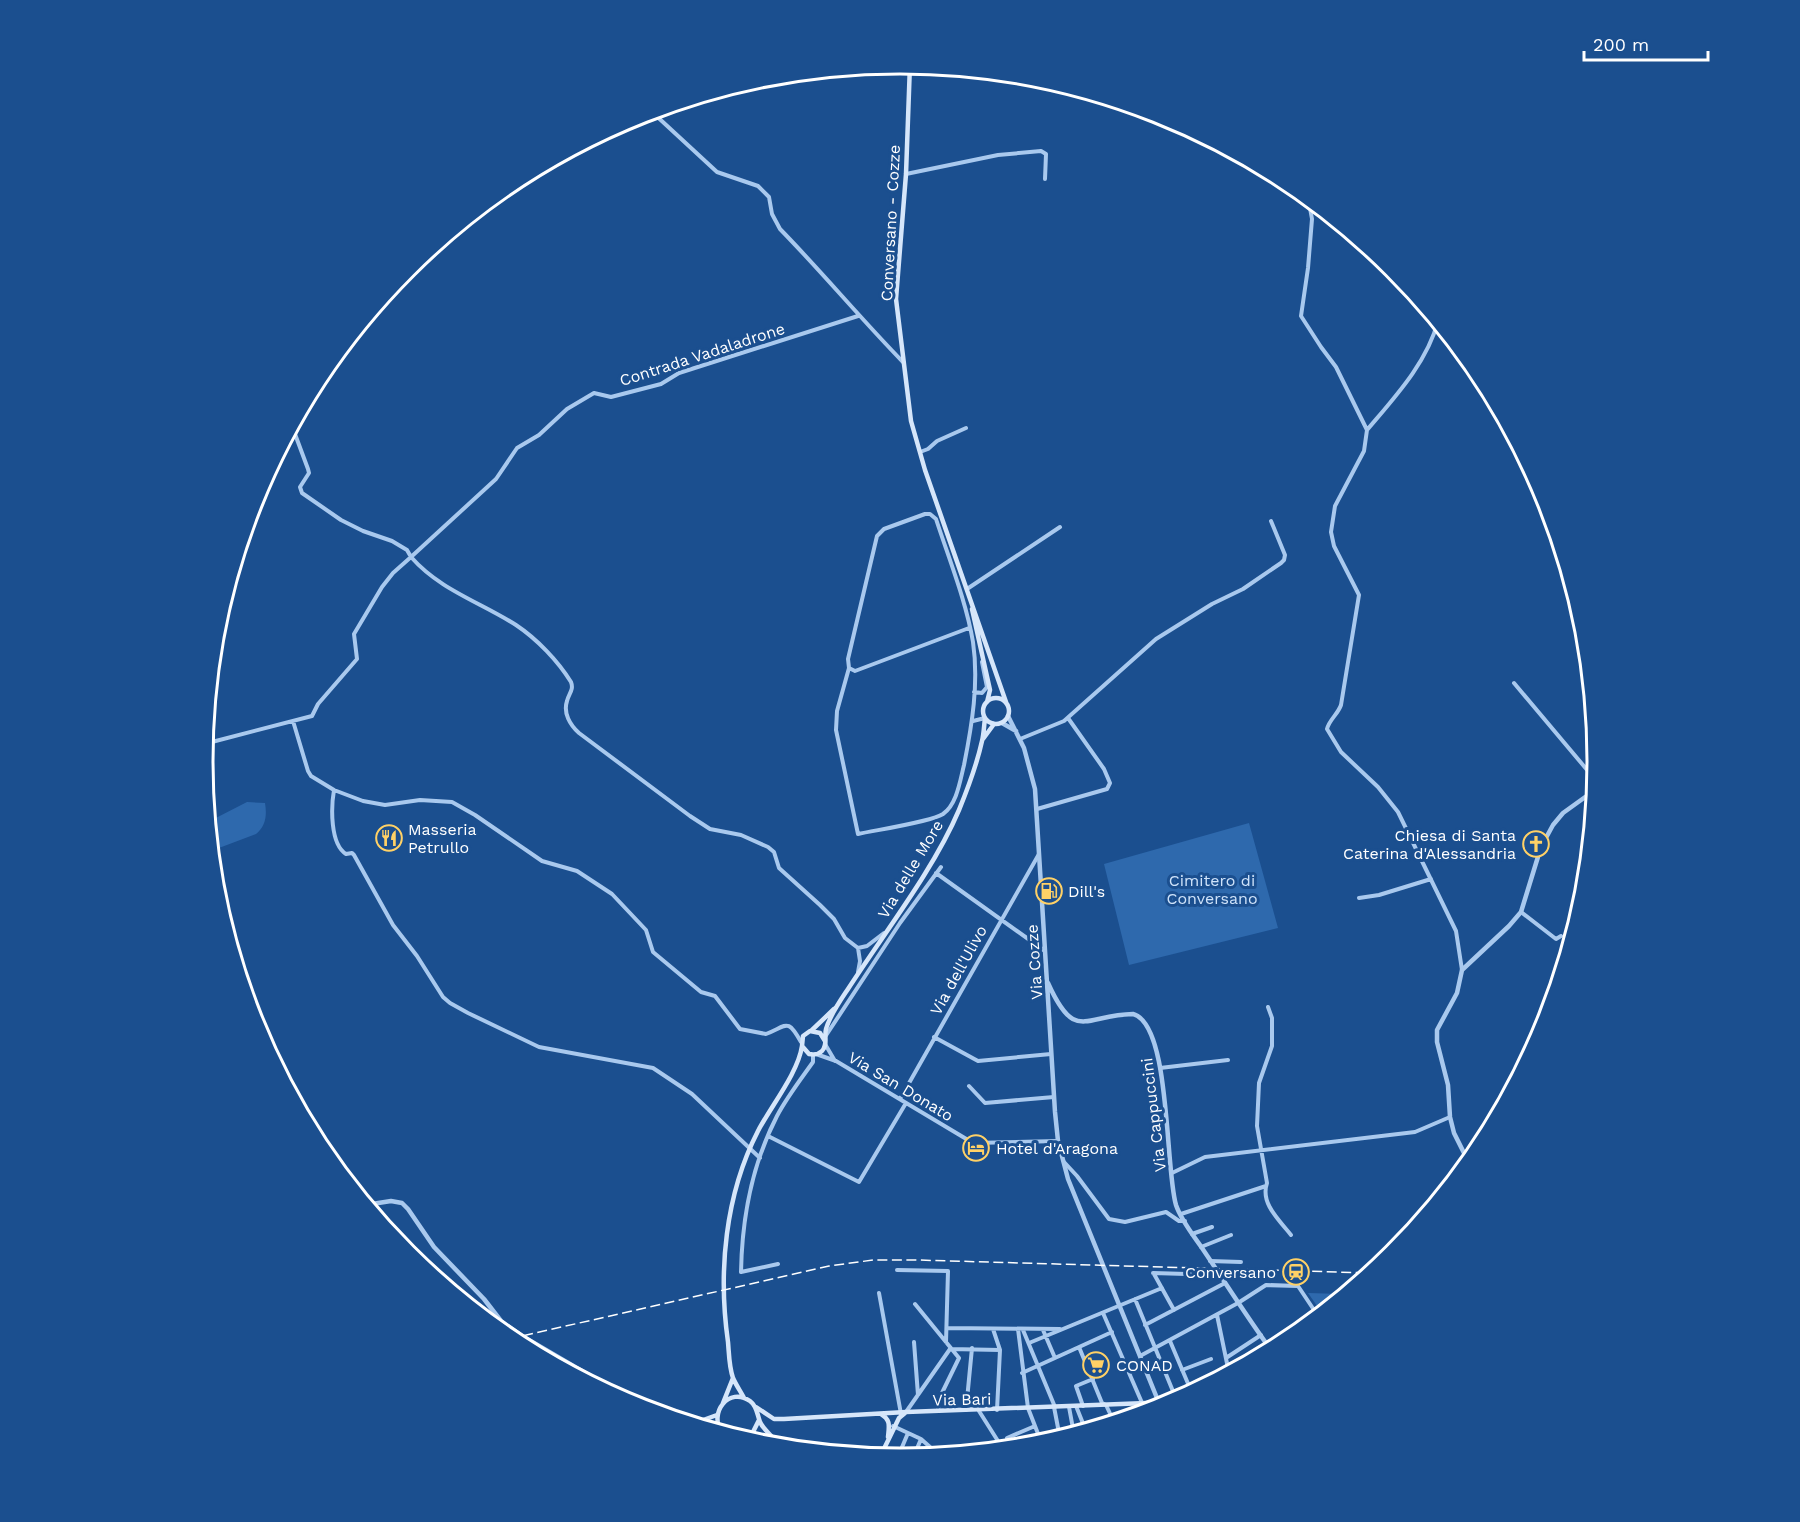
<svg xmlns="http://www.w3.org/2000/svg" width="1800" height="1522" viewBox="0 0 1800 1522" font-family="'Work Sans',sans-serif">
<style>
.green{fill:#2e69ad}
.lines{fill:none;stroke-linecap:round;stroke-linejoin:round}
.minor{stroke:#a9c9ee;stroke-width:4}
.tertiary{stroke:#a9c9ee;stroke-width:4.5}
.secondary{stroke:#d6e6fa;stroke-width:4.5}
.rail{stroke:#fff;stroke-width:1.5;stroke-dasharray:10 4.5;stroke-linecap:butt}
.labels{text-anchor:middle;stroke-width:6;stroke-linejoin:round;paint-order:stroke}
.street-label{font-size:16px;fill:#fff;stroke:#1b4f8f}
.poi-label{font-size:16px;fill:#fff;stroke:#1b4f8f;text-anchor:start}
.park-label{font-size:16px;fill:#cfe3fa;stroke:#1b4f8f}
.rim{fill:none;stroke:#fff;stroke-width:3}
</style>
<rect width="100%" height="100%" fill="#1b4f8f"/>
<!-- green -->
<path class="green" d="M247,802L265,803C267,815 266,826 256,834L211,851L208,822Z
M1249,823L1278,928L1129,965L1104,864Z
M1308,1293L1341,1294V1298L1322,1313Z"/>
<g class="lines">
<!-- minor -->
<path class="minor" d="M651,111L717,172L758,186L769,197L772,214L780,229C822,272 861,319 903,362
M906,174L998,155L1041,151L1046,154L1045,179
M1308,197L1312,219L1308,268L1301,316L1321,347L1336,367L1367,430L1364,451L1335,506L1331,532L1334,546L1359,595L1341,705C1338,714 1329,720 1327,729L1341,752L1378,787L1398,812L1456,931L1462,970
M1367,430C1394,398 1427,363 1438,321
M920,452L928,449L937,441L966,428
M925,514H930L936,519C949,559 966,601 973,642C979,683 972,725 964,765C960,781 957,804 943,814C931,822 876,830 858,834L836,730L837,711L849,668L848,659L877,536L884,529Z
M967,589L1060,527
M849,668L855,671L969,628
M1514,683L1588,771L1596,784
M974,692L982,693L987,687L982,662
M293,721L308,771L311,776L334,790L363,801L385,805L420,800L452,802L475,815L542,861L577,871L612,894L646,930L653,952L701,992L715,996L740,1029L766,1034C787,1026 787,1017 801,1042
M973,721L985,718
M204,739L208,743L312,716L318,704L357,659L354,634L382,587L393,573L411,557L407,550L392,541L363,531L341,520L302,493L300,487L309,473L308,469L292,426
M1020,739L1064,721L1156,639L1212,604L1243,589L1281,563L1284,560L1285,555L1271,521
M334,790C331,807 330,844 346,854L352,853L354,855L393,925L417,956L443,997L450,1003L468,1013L539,1047L653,1068L692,1094L760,1158
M1037,809L1107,789L1110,783L1104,769L1068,718
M936,873L1045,951
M1359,898L1379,895L1431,879
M1521,912L1556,939L1561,936
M858,948L845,938L834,919L820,905L779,868L774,852L768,847L741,835L710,829L690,816L579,733C570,725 563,713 567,701C569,693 574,690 571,682C558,661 537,639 516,625C480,602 440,590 411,557L496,479L517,448L539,435L567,409L594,393L611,397L661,384L679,373L858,316
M858,972L860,961L858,948L867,946L884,933
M1268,1007L1272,1018V1046L1259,1083L1257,1126L1267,1183C1260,1203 1279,1220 1291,1235
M825,1037L900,923L941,867
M934,1037L978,1061L1051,1054
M825,1044L835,1061
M816,1054L836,1061L973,1143L1058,1141
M1160,1068L1228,1060
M969,1086L985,1103L1054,1097
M900,1099L1039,854
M768,1136L859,1182L906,1103
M1475,1155L1478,1139H1486
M1064,1162L1077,1176L1109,1219L1125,1222L1166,1212L1179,1221H1185
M1172,1173L1205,1157L1415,1132L1450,1117
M1440,1198L1444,1191L1464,1169
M1181,1214L1266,1186
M1192,1234L1212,1227
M1201,1247L1231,1235
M1210,1261L1241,1262
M778,1264L741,1272C742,1219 752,1164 777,1116C787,1097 801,1079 813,1062V1055
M897,1270L948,1271L946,1342
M1153,1273L1220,1275
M1154,1274L1174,1310
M879,1293L901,1414
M1135,1299L1177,1401
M915,1304L959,1358L939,1399L938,1411
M1103,1313L1146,1412
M1217,1315L1229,1373
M1145,1325L1225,1283
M947,1328L1060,1329
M993,1329L1000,1350L997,1410
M1018,1329L1028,1408L1042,1444
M1023,1330L1055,1407
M1043,1330L1055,1358
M1170,1341L1192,1393
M914,1342L918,1395
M1029,1343L1162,1288
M1079,1347L1102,1403L1106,1405L1114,1422
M950,1349L1000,1350
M1140,1356L1238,1303L1266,1285L1298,1286L1318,1316
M1226,1358L1261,1335
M1182,1370L1211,1359
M1022,1373L1112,1332
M1130,1373L1144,1367
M1076,1406L1086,1431
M1083,1406L1076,1386L1093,1379
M1054,1407L1060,1438
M1069,1407L1074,1434
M966,1410L972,1348
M979,1411L1003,1449
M906,1412L950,1349
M893,1426L921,1439L939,1455
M1007,1438L1035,1426
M883,1451L901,1459
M913,1458L921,1439
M897,1459L908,1433"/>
<!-- tertiary -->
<path class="tertiary" d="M1008,716L1024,748L1035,789L1055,1112L1058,1141L1068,1179L1159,1403
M1002,723L1016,731
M1048,983C1075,1043 1084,1015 1133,1014C1171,1024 1165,1169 1176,1205C1181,1220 1193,1235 1202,1248C1225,1282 1247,1317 1271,1350
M312,1134L324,1154
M1469,1163L1454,1133L1450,1117L1448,1085L1437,1042V1030L1457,993L1462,970L1509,926L1521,912L1541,847L1553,825L1563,813L1588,795L1596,784
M357,1195L372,1204L391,1201L402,1203L408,1209L434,1247L484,1299L501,1321L522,1336L652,1412"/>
<!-- secondary -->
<path class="secondary" d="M910,64L906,174L896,299L911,421L925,470L1006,702
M972,609L990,690L987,702
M983 711a13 13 0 1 1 26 0a13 13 0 1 1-26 0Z
M983,739L994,724
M812,1030L834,1009
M825,1041L820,1033L810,1031L803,1036L802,1046L809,1054C814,1055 818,1055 822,1051C828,1045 824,1036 826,1029C830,1015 840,1001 848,989C884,933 933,871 959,810C968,788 977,764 982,741C984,733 984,725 985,718
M744,1398C741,1392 736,1385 733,1378C729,1367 729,1353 728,1342C718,1272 725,1195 758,1131C771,1106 798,1073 802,1046
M723,1403L733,1378
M756,1407L774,1419H784L906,1412L1173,1402
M881,1414C891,1420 889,1426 888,1437
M692,1424L717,1415
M700,1426L720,1432
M722,1433C708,1413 729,1386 750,1401C757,1406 757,1414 760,1422C763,1429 770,1434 775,1440
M747,1438L759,1435L797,1449
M742,1439L752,1434L759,1420
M880,1457L899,1418L905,1413"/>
<!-- rail -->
<path class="rail" d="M509,1339L829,1266L873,1260H917L1371,1273"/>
</g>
<!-- icons -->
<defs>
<g id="restaurant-ring" transform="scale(1.35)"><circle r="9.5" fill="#1b4f8f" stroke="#ffd166" stroke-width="1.5"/><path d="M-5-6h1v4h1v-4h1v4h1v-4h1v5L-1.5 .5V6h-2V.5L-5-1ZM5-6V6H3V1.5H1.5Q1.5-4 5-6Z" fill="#ffd166"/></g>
<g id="church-ring" transform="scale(1.35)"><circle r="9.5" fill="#1b4f8f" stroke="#ffd166" stroke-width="1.5"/><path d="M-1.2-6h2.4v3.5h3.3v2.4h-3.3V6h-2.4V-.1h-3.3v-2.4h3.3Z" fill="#ffd166"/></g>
<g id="fuel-ring" transform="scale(1.35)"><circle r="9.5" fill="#1b4f8f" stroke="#ffd166" stroke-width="1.5"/><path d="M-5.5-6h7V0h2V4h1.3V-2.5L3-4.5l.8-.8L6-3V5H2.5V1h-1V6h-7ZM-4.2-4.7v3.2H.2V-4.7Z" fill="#ffd166"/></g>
<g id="hotel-ring" transform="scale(1.35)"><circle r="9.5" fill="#1b4f8f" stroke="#ffd166" stroke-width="1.5"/><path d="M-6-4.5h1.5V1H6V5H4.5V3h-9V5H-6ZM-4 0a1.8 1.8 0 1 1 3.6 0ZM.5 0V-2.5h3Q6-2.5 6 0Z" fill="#ffd166"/></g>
<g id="station-ring" transform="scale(1.35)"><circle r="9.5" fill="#1b4f8f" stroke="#ffd166" stroke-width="1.5"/><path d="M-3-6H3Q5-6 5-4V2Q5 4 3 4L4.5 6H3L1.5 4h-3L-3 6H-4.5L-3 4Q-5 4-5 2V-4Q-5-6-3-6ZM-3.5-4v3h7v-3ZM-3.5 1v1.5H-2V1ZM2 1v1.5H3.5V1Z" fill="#ffd166"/></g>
<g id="supermarket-ring" transform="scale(1.35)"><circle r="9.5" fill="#1b4f8f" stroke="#ffd166" stroke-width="1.5"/><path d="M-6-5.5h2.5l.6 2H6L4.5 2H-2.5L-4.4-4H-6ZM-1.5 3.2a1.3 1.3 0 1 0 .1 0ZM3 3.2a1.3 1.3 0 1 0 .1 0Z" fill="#ffd166"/></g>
</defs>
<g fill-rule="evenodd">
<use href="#restaurant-ring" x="389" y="838"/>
<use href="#church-ring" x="1536" y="844"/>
<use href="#fuel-ring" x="1049" y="891"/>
<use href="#hotel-ring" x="976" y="1148"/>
<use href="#station-ring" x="1296" y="1272"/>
<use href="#supermarket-ring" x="1096" y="1365"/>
</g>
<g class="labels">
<!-- street labels -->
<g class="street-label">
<text transform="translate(890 223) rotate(-87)" y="6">Conversano - Cozze</text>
<text transform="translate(702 354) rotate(-18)" y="6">Contrada Vadaladrone</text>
<text transform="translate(910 869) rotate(-59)" y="6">Via delle More</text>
<text transform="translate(1034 962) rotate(-94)" y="6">Via Cozze</text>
<text transform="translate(958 970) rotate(-61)" y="6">Via dell'Ulivo</text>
<text transform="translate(901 1086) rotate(31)" y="6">Via San Donato</text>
<text transform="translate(1153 1115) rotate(-97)" y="6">Via Cappuccini</text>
<text transform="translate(962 1399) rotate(-1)" y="6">Via Bari</text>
</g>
<!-- poi labels -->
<g class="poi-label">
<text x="408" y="835">Masseria<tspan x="408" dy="18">Petrullo</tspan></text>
<text x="1516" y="841" text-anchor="end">Chiesa di Santa<tspan x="1516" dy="18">Caterina d'Alessandria</tspan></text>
<text x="1068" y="897">Dill's</text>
<text x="996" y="1154">Hotel d'Aragona</text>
<text x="1276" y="1278" text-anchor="end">Conversano</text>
<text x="1116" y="1371">CONAD</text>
</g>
<!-- park labels -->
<g class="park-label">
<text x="1212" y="886">Cimitero di<tspan x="1212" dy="18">Conversano</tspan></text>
</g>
</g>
<!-- crop -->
<path d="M0 0H1800V1522H0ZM213 761a687 687 0 1 1 1374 0a687 687 0 1 1-1374 0Z" fill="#1b4f8f" fill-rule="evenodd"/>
<path class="rim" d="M213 761a687 687 0 1 1 1374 0a687 687 0 1 1-1374 0Z"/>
<!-- scale -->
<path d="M1584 51v9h124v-9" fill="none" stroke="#ffffff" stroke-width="3"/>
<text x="1593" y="51" font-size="18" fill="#ffffff" stroke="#1b4f8f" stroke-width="4.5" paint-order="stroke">200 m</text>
</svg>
